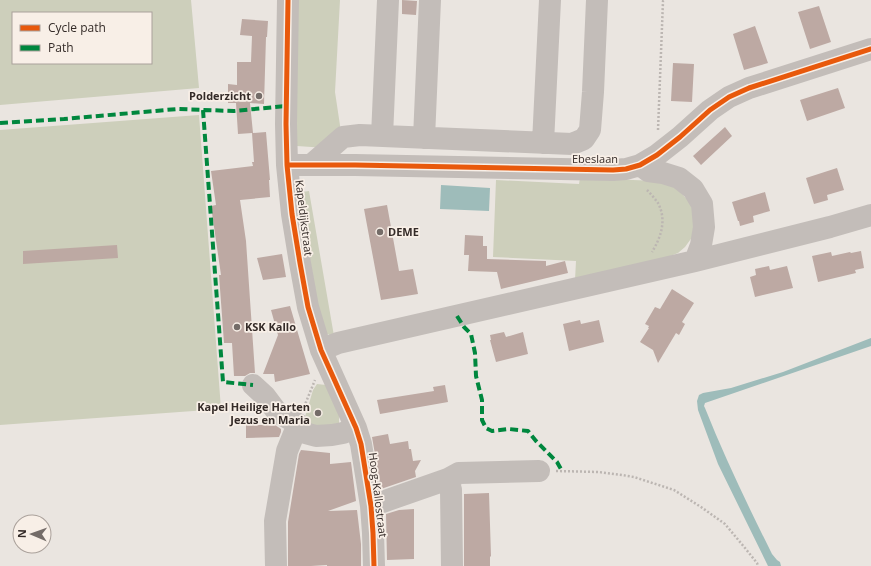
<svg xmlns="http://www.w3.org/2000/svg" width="871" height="566" viewBox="0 0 871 566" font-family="'Open Sans',sans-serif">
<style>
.green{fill:#cdcfbb;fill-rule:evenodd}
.water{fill:#9ebcba}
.building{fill:#bda9a3}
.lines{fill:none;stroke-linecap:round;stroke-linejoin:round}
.path{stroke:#bcb6b2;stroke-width:2.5;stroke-dasharray:2 2;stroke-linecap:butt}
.minor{stroke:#c3bdb9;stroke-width:22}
.quiet{stroke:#00873e;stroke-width:4;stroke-dasharray:8 4;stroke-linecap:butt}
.cycleway-casing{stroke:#f8efe7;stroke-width:8}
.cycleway{stroke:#e8590c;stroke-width:5}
.poi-dot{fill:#746c68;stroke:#f8efe7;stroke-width:1.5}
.labels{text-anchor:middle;stroke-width:3.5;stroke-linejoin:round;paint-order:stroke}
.poi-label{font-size:11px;font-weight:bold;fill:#342b28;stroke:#f8efe7;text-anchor:end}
.street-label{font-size:11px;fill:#342b28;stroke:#f8efe7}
</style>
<rect width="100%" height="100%" fill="#eae5e0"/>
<!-- green -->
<path class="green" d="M0,0H191L199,88L0,105ZM13,13H151V63H13Z
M295,0H340L335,92L341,132L326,148L297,146Z
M199,115L221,409L0,425V130Z
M580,178L659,181L674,185L693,206V236L685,247L678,253L665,258L575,280L576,261L493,257L496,180L579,184Z
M309,191L334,336C327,335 325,333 322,327L299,198L302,192Z
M317,384L326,385L339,413V423L314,429L305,417L313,390Z"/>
<!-- water -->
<path class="water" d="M441,185L490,188L489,211L440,209Z
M871,338V346L705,403L704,406L705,408C725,458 748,506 772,554L777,560L780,562L781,566H768L718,464L698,410L697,401L699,395L703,393L731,388L783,372Z"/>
<!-- building -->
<path class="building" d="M402,0L417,1L416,15L402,14Z
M819,6L831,42L810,49L798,12Z
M242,19L268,21L267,37H266L264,104L250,103L253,133L266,132L270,180H269L270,197L240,200L246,241L255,373H250L245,376H234L232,343H224L219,275H221L211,206L216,205L211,171L253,166L252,162H254L252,133L238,134L236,103H228V84L237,85V62H251L252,36L240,35Z
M755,26L768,63L744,70L733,34Z
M673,63L694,64L692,102L671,101Z
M838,88L845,108L807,121L800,100Z
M725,127L732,136L701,165L693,156Z
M837,168L844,190L827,195L828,200L814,204L806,178Z
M765,192L770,211L753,216L754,222L740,226L739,221H738L732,202Z
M387,205L399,271L413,269L418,294L381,300L364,209Z
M465,235L483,236V246H487V259L546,261V266L565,261L568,273L501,289L497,272L468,271L469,255H464Z
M117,245L118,258L23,264V251Z
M861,251L864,268L855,270L856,273L818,282L812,256L831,252L832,256L850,252L851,253Z
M282,254L286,277L263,280L257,258Z
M769,266L770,270L787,266L793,288L755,297L750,277L756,275L755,269Z
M672,289L694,303L682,322L685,324L679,335L676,333L658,363L653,350L640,342L649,328H648L649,326L645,324L655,307L660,309Z
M290,306L310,374L275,382L274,374H263L278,335L271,310Z
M580,320L581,324L599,320L604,342L569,351L563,324Z
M504,332L506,337L523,332L528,354L496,362L490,340H491L490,335Z
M445,385L448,402L380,414L377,400L434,391L433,387Z
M246,425H275L281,429V432L279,437L246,438Z
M388,434L390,444L408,441L409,449H411L413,461L421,460L415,471L416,477L381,489L372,437Z
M301,450L330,453V464L351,462L356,501L328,511L357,510L361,544V566H327V565L311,566H288V522L299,454Z
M489,493L491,556L490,557V566H464V494Z
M414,509V559L387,560L386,514L399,510Z"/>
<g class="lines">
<!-- path -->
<path class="path" d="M658,130L663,1L665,0
M647,190C651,194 655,199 658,203C667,220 661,237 652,252
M304,407L315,380
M556,471L599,472L622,475L634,477L674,490L701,507L725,524L745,548L757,563L758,566"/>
<!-- minor -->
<path class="minor" d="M288,0L286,124L287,165L292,214L300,263L308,307L321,350L356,428L361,444L371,506L373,533L374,566
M382,136L388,0
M424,138L430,0
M543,143L550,0
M287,165H355L613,170L626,169L640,165L657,155L680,137L710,110L729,97L749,88L871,49
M311,165L343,137L360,135L572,144L584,139L590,130L593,92L597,0
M640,165L648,171L663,173L679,178L693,189L702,204L704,227L701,245L695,261
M321,350L338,343L351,340L695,261L830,227L871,215
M253,385L265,396L277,412L298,424L305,433L316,436L332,435L343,433L356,428
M448,479L451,490L452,566
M371,506L448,479L459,473L539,471
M276,566L275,521L287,451L298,424"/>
<!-- quiet -->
<path class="quiet" d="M203,110L223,382L253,385
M0,123L64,119L177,109L234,111L286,106
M457,316L464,327L471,334L475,353L476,376L482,400V420L486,428L492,431L509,429L528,431L536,441L557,462L562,471"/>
<!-- cycleway casing -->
<g class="cycleway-casing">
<path id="cycleway" d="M288,0L286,124L287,165L292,214L300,263L308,307L321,350L356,428L361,444L371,506L373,533L374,566
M287,165H355L613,170L626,169L640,165L657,155L680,137L710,110L729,97L749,88L871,49"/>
</g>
<!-- cycleway -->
<use href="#cycleway" class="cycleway"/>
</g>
<!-- markers -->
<g class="poi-dot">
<circle cx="259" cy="96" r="4"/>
<circle cx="380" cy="232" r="4"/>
<circle cx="237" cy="327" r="4"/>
<circle cx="318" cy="413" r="4"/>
</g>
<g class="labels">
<!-- poi labels -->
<g class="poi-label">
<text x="251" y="100">Polderzicht</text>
<text x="388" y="236" text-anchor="start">DEME</text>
<text x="245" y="331" text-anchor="start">KSK Kallo</text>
<text x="310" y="411">Kapel Heilige Harten<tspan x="310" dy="13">Jezus en Maria</tspan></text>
</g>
<!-- street labels -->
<g class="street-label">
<text x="595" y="163">Ebeslaan</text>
<text transform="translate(304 218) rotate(83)" y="4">Kapeldijkstraat</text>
<text transform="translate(378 495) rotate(83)" y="4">Hoog-Kallostraat</text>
</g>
</g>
<!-- legend -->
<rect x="12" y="12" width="140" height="52" fill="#f8efe7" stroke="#aaa19b"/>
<rect x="20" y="25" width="20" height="6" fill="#e8590c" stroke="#aaa19b"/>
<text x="48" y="32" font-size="12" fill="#342b28">Cycle path</text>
<rect x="20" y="45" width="20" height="6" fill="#00873e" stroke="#aaa19b"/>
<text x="48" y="52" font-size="12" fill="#342b28">Path</text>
<!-- north arrow -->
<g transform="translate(32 534) rotate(272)"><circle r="19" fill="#f8efe7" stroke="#aaa19b"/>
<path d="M0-3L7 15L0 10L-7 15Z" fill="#746c68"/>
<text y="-6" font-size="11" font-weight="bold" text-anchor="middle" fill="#342b28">N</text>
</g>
</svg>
